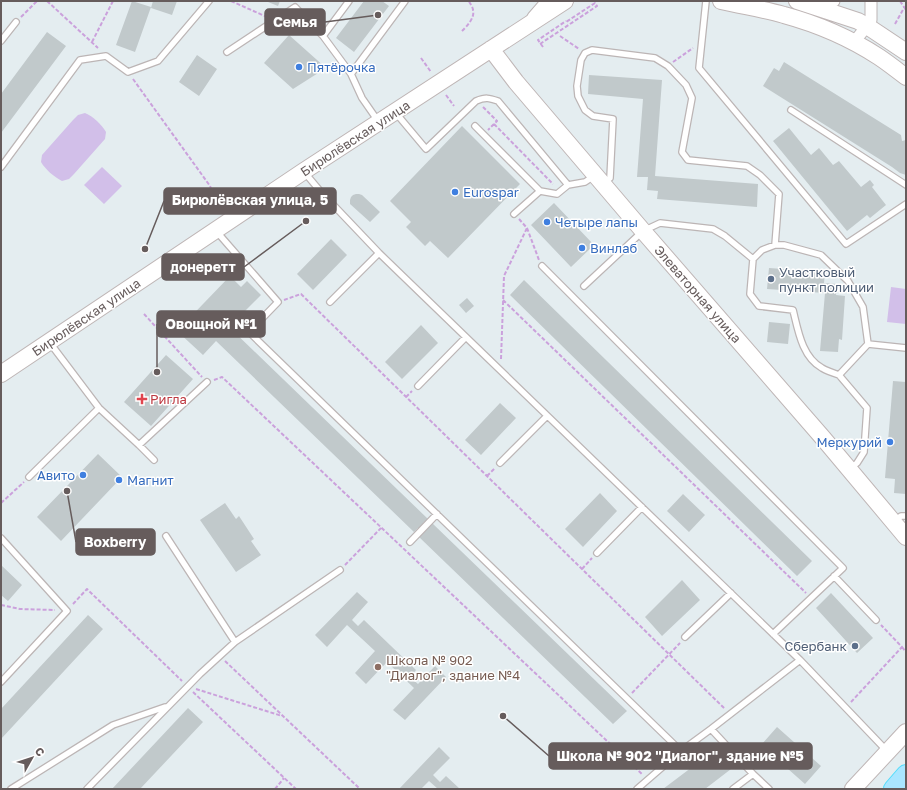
<svg xmlns="http://www.w3.org/2000/svg" width="907" height="790" viewBox="0 0 907 790" font-family="'Golos Text',sans-serif">
<style>
.green{fill:#d2bfe9}
.building{fill:#c1c9cb}
.lines{fill:none;stroke-linecap:round;stroke-linejoin:round}
.lane-casing{stroke:#bcb5b5;stroke-width:8}
.street-casing{stroke:#bcb5b5;stroke-width:13}
.secondary-casing{stroke:#bfb6b6;stroke-width:18}
.primary-casing{stroke:#52ddfb;stroke-width:20}
.path{stroke:#cba1dc;stroke-width:2;stroke-dasharray:4 2;stroke-linecap:butt}
.lane{stroke:#fff;stroke-width:5.5}
.street{stroke:#fff;stroke-width:11}
.secondary{stroke:#fff;stroke-width:16}
.primary{stroke:#aae6ff;stroke-width:18}
.shop-dot{fill:#3f7fe0;stroke:#fff;stroke-width:1.5}
.service-dot{fill:#5c6f8a;stroke:#fff;stroke-width:1.5}
.health-dot{fill:#e0444e;stroke:#fff;stroke-width:1.5}
.education-dot{fill:#8d6e63;stroke:#fff;stroke-width:1.5}
.labels{text-anchor:middle;stroke-width:3;stroke-linejoin:round;paint-order:stroke}
.shop-label{font-size:13px;fill:#366cbe;stroke:#fff;text-anchor:start}
.street-label{font-size:13px;fill:#665c5c;stroke:#fff}
.service-label{font-size:13px;fill:#4e5e75;stroke:#fff;text-anchor:start}
.health-label{font-size:13px;fill:#be3a42;stroke:#fff;text-anchor:start}
.education-label{font-size:13px;fill:#785e54;stroke:#fff;text-anchor:start}
.leader{fill:none;stroke:#665c5c;stroke-width:1.5}
.callout-dot{fill:#665c5c;stroke:#fff;stroke-width:1.5}
.callout{fill:#665c5c;stroke:#665c5c;stroke-width:1.5}
.callout-label{font-size:14px;text-anchor:middle;font-weight:bold;fill:#fff}
</style>
<rect width="100%" height="100%" fill="#e4edf0"/>
<!-- green -->
<path class="green" d="M85,113C93,116 102,125 106,132L105,139L74,174L69,179L62,181C54,177 45,169 41,162L42,155L73,120L78,115Z
M102,167L122,186L104,204L84,185Z
M891,287L906,289V324L887,322Z"/>
<!-- building -->
<path class="building" d="M132,1L151,7L135,52L116,45Z
M153,1H177L172,15L151,8Z
M269,1H280L278,6L268,2Z
M364,1H382L389,6L354,52L336,38Z
M47,32L66,46L1,133V94Z
M289,35L326,68L293,89L264,63Z
M197,55L217,69L199,96L179,82Z
M784,62L901,135L902,141L906,140V175L900,173L892,167L763,86L774,68L779,71Z
M589,75L662,80L655,176L758,184L757,207L657,199L658,191L647,190L648,177H637L643,99L588,94Z
M462,126L520,184L448,258L430,241L425,246L406,227L411,222L390,201Z
M789,128L811,155L819,148L833,165L839,161L861,187L870,180L874,185L872,187L886,205L870,218L867,215L847,231L773,141Z
M356,194H359L362,195L380,212L370,222L350,204V200L351,197L353,195Z
M554,203L594,245L571,267L531,225Z
M331,239L347,255L313,290L297,274Z
M769,268L825,272L824,283L837,284L836,295L845,296L842,340L839,339L838,352L820,351L825,293L767,289Z
M230,276L241,287L247,281L261,295L229,327L428,519L423,523L428,527L432,523L627,711L613,724L419,537L423,533L418,528L414,532L216,341L203,355L177,331Z
M524,280L812,561L797,576L510,295Z
M467,298L474,306L466,313L459,305Z
M769,322L790,324L788,344L767,342Z
M421,325L438,343L402,379L385,362Z
M166,355L193,379L151,426L124,402Z
M893,381L906,382V494L894,493L895,479L885,478Z
M500,403L516,418L481,455L465,440Z
M98,454L122,477L61,541L37,517Z
M600,493L617,511L583,547L565,529Z
M683,494L705,515L689,532L667,511Z
M225,503L236,519L239,516L254,539L251,541L261,555L236,572L200,520Z
M1,565L22,585L8,601L1,595Z
M682,580L700,600L662,636L645,617Z
M357,592L368,602L352,620L358,626L364,620L416,670L410,677L418,684L435,666L446,677L405,720L393,710L414,688L387,662L366,684L355,673L375,651L347,625L327,647L315,635Z
M831,593L873,638L857,653L816,608Z
M88,615L103,629L1,739V709Z
M188,708L203,722L140,789H112Z
M777,727L821,766L805,784L761,745Z
M439,747L450,758L433,775L440,782L446,776L460,789H438L429,781L421,789H399Z
M716,749L735,766L705,789H663Z"/>
<g class="lines">
<!-- lane casing -->
<g class="lane-casing">
<path id="lane" d="M706,1L699,68L846,244L906,204
M323,36L349,1
M1,41L16,22
M227,52L295,7L323,36L351,74L362,98L378,121
M351,74L405,1
M791,110L906,185
M395,112L426,149L476,101C486,97 489,98 498,101L568,185
M475,126L540,191
M1,167L80,60L106,56L128,72L158,61L209,1
M305,173L321,192L379,253L800,660L886,750
M603,183L610,178L613,119L593,116L585,110L578,96L577,86L581,60L585,53L592,50L655,58L668,66L686,85L692,98L682,152L688,160L747,166L760,175L779,194L775,245
M514,214L540,191L557,194L568,185L585,182L594,176
M217,232L278,302L249,332L681,751
M542,266L843,568L773,634
M584,286L643,231L660,223L713,229L725,236L753,259
M330,302L379,253
M50,343L99,408L139,445L154,460
M839,375C833,373 827,371 822,368C802,357 798,330 793,310L759,306L750,294L753,259L762,250L775,245H784L821,255L848,281L863,307L868,344
M418,386L466,337
M139,445L207,382
M500,463L547,416
M851,468L857,463L864,452L867,408L839,375L868,344L906,348
M29,477L99,408
M894,521L901,516H906
M166,536L235,642
M1,538L67,611L1,682
M410,542L437,514
M597,553L642,507
M834,576L876,620
M685,637L731,593
M711,729L753,774L733,789
M753,774L769,789
M11,789L113,725L165,707
M87,789L200,674L235,642L340,570
M637,789L681,751L711,729L800,660"/>
</g>
<!-- street casing -->
<g class="street-casing">
<path id="street" d="M813,4L827,3L834,1
M533,17L547,1
M854,42L867,26L871,20V1"/>
</g>
<!-- secondary casing -->
<g class="secondary-casing">
<path id="secondary" d="M721,1C742,6 764,9 784,15C817,24 850,38 879,57C888,63 897,70 906,77
M797,1L858,21L867,26L906,52
M491,49L516,82L643,231L823,438L906,537
M1,374L304,171L565,1
M853,789L906,732"/>
</g>
<!-- primary casing -->
<g class="primary-casing">
<path id="primary" d="M893,789L906,774"/>
</g>
<!-- path -->
<path class="path" d="M47,1L98,48
M231,1L267,17
M900,1L906,10
M21,17L37,1
M895,24L904,8
M462,31C467,26 475,18 473,10C473,7 470,4 469,1
M560,36L579,49
M92,42L113,1
M540,44L597,6L595,3L566,22
M543,47L538,40L566,21
M421,58L431,72
M673,62L693,48
M133,79L210,186L213,194L224,204L232,202
M446,95L454,106
M483,107L497,121L488,130
M494,124L553,184
M519,219L527,228L539,260
M284,300L301,294L725,709
M503,300L806,593
M144,314L202,377
M501,359L504,276L527,228
M214,380L222,377L643,775
M406,397L412,391
M487,476L495,468
M1,503L24,482
M345,565L381,528
M582,569L592,558
M73,604L87,589L182,681
M1,605L20,609L55,610
M902,647L906,652
M225,661L360,789
M196,689L282,716
M193,692L296,789
M632,693L680,643
M851,702L902,647L881,625
M275,789L284,778"/>
<!-- lane -->
<use href="#lane" class="lane"/>
<!-- street -->
<use href="#street" class="street"/>
<!-- secondary -->
<use href="#secondary" class="secondary"/>
<!-- primary -->
<use href="#primary" class="primary"/>
</g>
<!-- markers -->
<g class="shop-dot">
<circle cx="299" cy="67" r="4"/>
<circle cx="455" cy="192" r="4"/>
<circle cx="547" cy="222" r="4"/>
<circle cx="582" cy="248" r="4"/>
<circle cx="890" cy="442" r="4"/>
<circle cx="83" cy="475" r="4"/>
<circle cx="119" cy="480" r="4"/>
</g>
<g class="service-dot">
<circle cx="771" cy="279" r="4"/>
<circle cx="855" cy="646" r="4"/>
</g>
<path class="health-dot" d="M140 393h4v4h4v4h-4v4h-4v-4h-4v-4h4z"/>
<circle class="education-dot" cx="378" cy="667" r="4"/>
<g class="labels">
<!-- shop labels -->
<g class="shop-label">
<text x="307" y="72">Пятёрочка</text>
<text x="463" y="197">Eurospar</text>
<text x="555" y="227">Четыре лапы</text>
<text x="590" y="253">Винлаб</text>
<text x="882" y="447" text-anchor="end">Меркурий</text>
<text x="75" y="480" text-anchor="end">Авито</text>
<text x="127" y="485">Магнит</text>
</g>
<!-- street labels -->
<g class="street-label">
<text transform="translate(355 138) rotate(-33)" y="5">Бирюлёвская улица</text>
<text transform="translate(698 294) rotate(49)" y="5">Элеваторная улица</text>
<text transform="translate(86 317) rotate(-34)" y="5">Бирюлёвская улица</text>
</g>
<!-- service labels -->
<g class="service-label">
<text x="779" y="277">Участковый<tspan x="779" dy="15">пункт полиции</tspan></text>
<text x="847" y="651" text-anchor="end">Сбербанк</text>
</g>
<!-- health labels -->
<g class="health-label">
<text x="150" y="404">Ригла</text>
</g>
<!-- education labels -->
<g class="education-label">
<text x="386" y="665">Школа № 902<tspan x="386" dy="15">"Диалог", здание №4</tspan></text>
</g>
</g>
<!-- callouts -->
<path class="leader" d="M378 15L325 22M145 249L164 201M306 221L244 267M157 372L157 324M67 491L76 542M503 716L549 756"/>
<g class="callout-dot">
<circle cx="378" cy="15" r="4"/>
<circle cx="145" cy="249" r="4"/>
<circle cx="306" cy="221" r="4"/>
<circle cx="157" cy="372" r="4"/>
<circle cx="67" cy="491" r="4"/>
<circle cx="503" cy="716" r="4"/>
</g>
<g class="callout">
<rect x="265" y="9" width="60" height="26" rx="4"/>
<rect x="164" y="188" width="172" height="26" rx="4"/>
<rect x="162" y="254" width="82" height="26" rx="4"/>
<rect x="157" y="311" width="108" height="26" rx="4"/>
<rect x="76" y="529" width="79" height="26" rx="4"/>
<rect x="549" y="743" width="263" height="26" rx="4"/>
</g>
<g class="callout-label">
<text x="295" y="27">Семья</text>
<text x="250" y="205">Бирюлёвская улица, 5</text>
<text x="203" y="272">донеретт</text>
<text x="211" y="329">Овощной №1</text>
<text x="115" y="547">Boxberry</text>
<text x="680" y="761">Школа № 902 "Диалог", здание №5</text>
</g>
<!-- border -->
<rect width="907" height="790" fill="none" stroke="#665c5c" stroke-width="4"/>
<!-- north arrow -->
<g transform="translate(32 758) rotate(51)" stroke="#ffffff" stroke-width="3" paint-order="stroke">
<path d="M0-3L7 15L0 10L-7 15Z" fill="#665c5c"/>
<text y="-6" font-size="11" font-weight="bold" text-anchor="middle" fill="#665c5c">С</text>
</g>
</svg>
